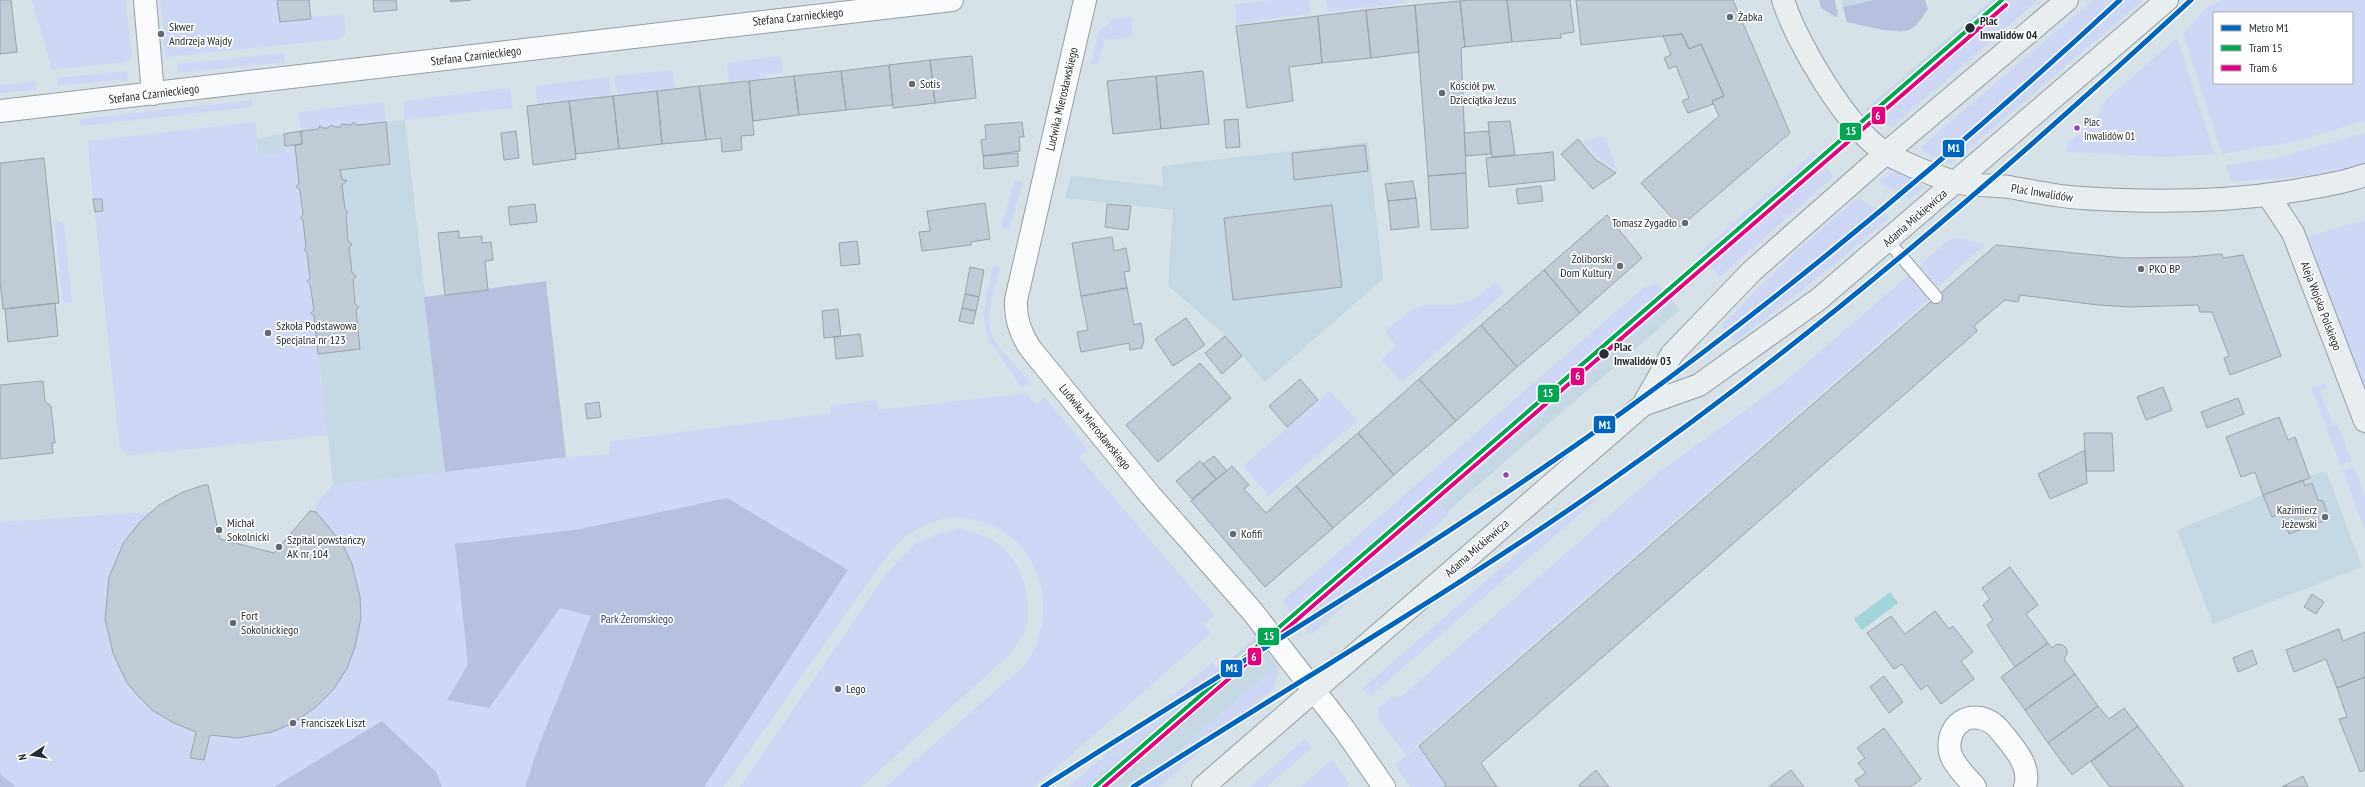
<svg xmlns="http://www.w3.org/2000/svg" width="2365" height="787" viewBox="0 0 2365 787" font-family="'PT Sans Narrow',sans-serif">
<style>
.built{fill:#c5d8e4}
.green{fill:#ced8f4;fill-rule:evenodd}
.forest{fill:#b7c1de}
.water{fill:#a2d5d9}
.building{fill:#c0cbd6;stroke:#9ca3a9}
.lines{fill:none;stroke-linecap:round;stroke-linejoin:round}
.lane-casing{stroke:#979ea3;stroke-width:14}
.street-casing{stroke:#979ea3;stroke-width:24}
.secondary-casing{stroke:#979ea3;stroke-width:24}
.lane{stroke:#f9fbfc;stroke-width:12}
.street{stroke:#f9fbfc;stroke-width:22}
.secondary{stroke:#e8eef0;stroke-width:22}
.tram-1-casing{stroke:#fff;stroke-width:7}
.tram-2-casing{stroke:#fff;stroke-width:7}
.tram-1{stroke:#00a651;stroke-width:4}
.tram-2{stroke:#e5007d;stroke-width:4}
.metro-1-casing{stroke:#fff;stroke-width:8}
.metro-1{stroke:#0065bd;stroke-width:5}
.poi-dot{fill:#646c72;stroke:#fff;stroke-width:1.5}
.stop-dot{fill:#262d32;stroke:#fff;stroke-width:1.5}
.bus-dot{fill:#8e44ad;stroke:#fff;stroke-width:1.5}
.labels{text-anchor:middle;stroke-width:3.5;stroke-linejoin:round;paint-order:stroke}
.bus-label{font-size:11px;fill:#262d32;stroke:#fff;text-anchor:start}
.street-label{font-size:12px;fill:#262d32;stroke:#fff}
.poi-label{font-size:12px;fill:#262d32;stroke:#fff;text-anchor:start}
.stop-label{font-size:12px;font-weight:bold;fill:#262d32;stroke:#fff;text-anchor:start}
.park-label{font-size:12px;fill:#39417b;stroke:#fff}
.line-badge{stroke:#fff;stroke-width:1.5}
.badge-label{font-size:11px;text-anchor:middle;font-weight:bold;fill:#fff}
</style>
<rect width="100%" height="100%" fill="#d7e2e8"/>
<!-- built -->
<path class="built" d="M1842,0H1874L1843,7Z
M1992,0H2011L1881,113L1892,127L1865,110Z
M405,120L445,472L333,485L328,435L129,455L120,448L89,157L256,139L320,126Z
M1368,142L1383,279L1265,382L1223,333L1168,286L1173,210L1065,198L1071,176L1163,186L1162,166Z
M1673,301L1680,310L1447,512L1440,503Z
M2326,471L2362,567L2213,624L2177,530L2309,476Z
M1255,638L1278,665L1136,787H1085Z"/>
<!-- green -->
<path class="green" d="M32,0H126L132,58L126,62L52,70Z
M160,0H277L280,22L311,19L310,17L344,14L346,33L340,39L166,57Z
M1277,0H1309L1310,14L1236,24L1235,4Z
M1326,0H1404V3L1328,12Z
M2011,0H2038L1892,127L1881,114Z
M2093,0H2143L1952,163L1943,162L1922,151L1923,148H1920Z
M2223,0H2365V120L2302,140L2222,154L2183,33L2209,6ZM2214,13H2352V83H2214Z
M1132,17L1133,37L1104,40L1098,65L1090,64L1100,29L1111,22V19Z
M2177,38L2215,154L2165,157L2066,152L2068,143L2095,120L2106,100Z
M284,53L285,62L178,73L177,64Z
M781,56L783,73L764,75L765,79L729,83L727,63Z
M673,70L675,89L617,95L614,76Z
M127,71L128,79L58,86L57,78Z
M609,77L611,96L538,105L535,86Z
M36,81V90L0,93V85Z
M510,88L513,108L405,120L403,101Z
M252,100L253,107L80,126V119Z
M384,102L386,122L357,125L353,122L351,125L342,124L340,127L331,125L323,128L320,126L318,129L301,131L298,112Z
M256,122L258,154L285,152V146L295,145L299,183L297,187L300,190L303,215L300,218L303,220L306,247L304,250L307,253L310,278L308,281L310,284L314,310L311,313L314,316L328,435L129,455L120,448L88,141Z
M2365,133V164L2361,165L2316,175L2231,182L2226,165L2277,158Z
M1602,137L1606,139L1618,172L1601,160L1583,141Z
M1814,152L1834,176L1720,277L1698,254Z
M1893,172L1899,173L1922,185V189L1910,199L1880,182Z
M1015,180L1023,182L1009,231L1001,228Z
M1858,198L1890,217L1829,269L1735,342L1721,326L1794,253Z
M54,218L64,224L72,302L63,303Z
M2365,220V393L2306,237Z
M1956,238L1986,244L1937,287L1920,269V265L1947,241Z
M993,265L1000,267C996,288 983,319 994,339C1003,354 1019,368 1030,382L1022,388L988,339L983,315Z
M1910,274L1931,298L1406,755L1380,721L1378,709L1392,696L1401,697L1659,472L1782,384Z
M1496,282L1504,293L1402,382L1381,360L1396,346L1385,331L1412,309L1427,305H1456L1475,298Z
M1657,283L1673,301L1440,503L1449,514L1311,635L1282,601L1643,288Z
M2325,383L2327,389L2320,391L2334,427L2338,425L2352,461L2341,466L2311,388Z
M1330,391L1357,421L1269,496L1243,466Z
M1026,393L1036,405L1045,397L1088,450L1079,457L1215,615L1204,624L1211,633L1034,787H885L1024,666C1028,659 1034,652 1036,645C1054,599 1038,546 992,526C960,512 938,516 909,534C897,541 887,558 878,568L724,787H0V522L150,512L183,492L206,485L220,539L274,553L310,511H316L315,505L333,485L566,457L610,454V441L830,413V406L877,400L878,410Z
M2354,467L2365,495V530L2343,471Z
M1589,491L1597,499L1373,694H1367L1362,689Z
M959,529C973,532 988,536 999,544C1023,563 1032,599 1026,628C1024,636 1015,646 1011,654L861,787H740L886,574L916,543L939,533Z
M1212,662L1220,670L1085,787H1068Z
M1278,665L1279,672L1274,688L1159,787H1136Z
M1305,739L1312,747L1267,787H1250Z
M1419,746L1446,785L1444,787H1410L1395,765Z
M1332,759L1349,783L1348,787H1300Z"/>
<!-- forest -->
<path class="forest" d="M1819,0H1835L1838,15L1836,17L1821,8Z
M1874,0H1925L1928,9C1923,16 1917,27 1909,30C1896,35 1861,25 1847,22L1843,7Z
M546,281L566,457L445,472L424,297Z
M727,498L848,570L704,787H525L539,745L591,616L560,608L489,708L447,700L468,664L455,544L580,529Z
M382,721L436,772L442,787H274Z
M0,774L16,787H0Z"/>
<!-- water -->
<path class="water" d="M1890,592L1898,603L1862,630L1854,619Z"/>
<!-- building -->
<path class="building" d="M0,0H11L17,52L0,54Z
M277,0H309L311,19L280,22Z
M373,0H396L397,10L374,12Z
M450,0H471L451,2Z
M1468,0H1507L1512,42L1465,47L1460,1Z
M1507,0H1570L1574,32L1561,34V38L1512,42Z
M1733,0L1790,133L1680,227L1641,183L1719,116L1712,101L1724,96L1701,44L1689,49L1682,34L1581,45L1576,0Z
M1460,1L1465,47L1461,48L1466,173L1428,176L1415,5Z
M1415,5L1419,52L1371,58L1366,10Z
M1366,10L1371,58L1322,63L1318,16Z
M1318,16L1322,63L1289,67L1293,101L1247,108L1236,26Z
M1682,34L1689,49L1701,44L1724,96L1712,101L1713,104L1688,113L1682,101L1689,98L1676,66L1669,69L1664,58L1671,55L1663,36Z
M972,56L976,98L935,103L930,60Z
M930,60L935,103L893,108L889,65Z
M889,65L893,105L846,110L841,71Z
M841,71L846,110L799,115L794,76Z
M1203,71L1209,124L1161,129L1156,76Z
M794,76L799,115L753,121L749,81Z
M1156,76L1161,129L1113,134L1107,81Z
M749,81L754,135L741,136L742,150L722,152L721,138L706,140L699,86Z
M699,86L706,140L662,144L657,91Z
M657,91L662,144L619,149L613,96Z
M613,96L619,149L576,154L569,101Z
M569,101L576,159L533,165L527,106Z
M1238,119L1240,147L1226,148L1224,120Z
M1510,121L1515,155L1492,157L1488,122Z
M353,122L357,125L386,122L390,164L340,170L342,179L347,181L342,185L345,210L348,212L346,215L348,241L352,244L349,248L352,273L356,276L353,280L355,304L359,307L356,310L360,349L318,354L314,316L311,313L314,310L310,284L307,281L310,278L307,253L304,250L306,247L303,220L300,218L303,215L300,190L296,187L299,183L295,145L302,144L301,131L318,129L320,126L323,128H328L331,125L335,127H340L342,124L351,125Z
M1022,122L1024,137H1019L1020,151L983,156L981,140L986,139L985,125Z
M301,131L302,144L285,146L284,134Z
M516,131L519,158L504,160L501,133Z
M1489,131L1491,154L1466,156L1464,133Z
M1578,139L1595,159L1616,173L1593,189L1561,154Z
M1365,145L1368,171L1294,180L1292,153Z
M1553,152L1555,180L1489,187L1486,158Z
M1018,153V166L984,169L983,156Z
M44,158L59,303L3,309L0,282V163Z
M1466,173L1468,228L1431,230L1428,176Z
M1413,181L1416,198L1388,201L1385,184Z
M1541,186L1543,201L1518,204L1516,189Z
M1416,198L1419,227L1391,230L1388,201Z
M93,199H102L103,211L95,212Z
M985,203L990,239L971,242V245L922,251L919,232L930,231L927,211Z
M535,204L537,222L510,225L508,207Z
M1107,204L1131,206L1128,230L1105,227Z
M1332,205L1342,287L1233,300L1224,218Z
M1607,215L1642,258L1580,313L1544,270Z
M459,231V238L482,236V243L491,242L493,260L485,261L488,290L445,295L438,233Z
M1112,237L1114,251L1126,248L1130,271L1124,272L1127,288L1081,296L1072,243Z
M857,241L860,264L841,266L839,243Z
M1996,245L2124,258L2190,257L2222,254L2223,258L2243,255L2281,356L2230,375L2224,358L2229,356L2212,312H2200L2198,305L2129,307L2098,305L2020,295L2018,302L2005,300L1974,326L1977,331L1967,340L1481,763L1497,787H1444L1446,785L1419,746Z
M970,267L984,270L979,297L965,294Z
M1544,270L1580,313L1517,367L1481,325Z
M1127,288L1134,325L1141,323L1144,340L1142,348L1130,350L1129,343L1081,352L1077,332L1088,330L1081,296Z
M965,294L979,297L976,311L962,308Z
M55,303L58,336L8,342L5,309Z
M962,308L976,311L973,324L959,321Z
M838,309L841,336L824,338L822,311Z
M1186,318L1205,345L1173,366L1155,339Z
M1481,325L1517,367L1456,421L1419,379Z
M860,334L863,356L836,359L834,337Z
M1225,336L1242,356L1222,374L1205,353Z
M1200,363L1231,398L1158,462L1126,425Z
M1300,379L1318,400L1287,427L1269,406Z
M1419,379L1456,421L1394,475L1358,433Z
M43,381L45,401L51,406L55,443H52L53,453L0,459V385Z
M2163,387L2172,410L2146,420L2137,397Z
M2238,398L2244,414L2207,428L2201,412Z
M599,402L601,417L587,419L585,404Z
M2279,417L2288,440L2295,437L2310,478L2263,495L2255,472L2241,477L2226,437Z
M1358,433L1394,475L1333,528L1296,486Z
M2084,433H2112L2114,471H2086Z
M2085,450L2087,483L2050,499L2038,474Z
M1214,456L1227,471L1216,479L1203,464Z
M1200,461L1216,479L1192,499L1176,481Z
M1232,466L1249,485L1244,489L1266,513L1296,486L1333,528L1265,587L1191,501Z
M2303,480L2305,486L2312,483L2318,500L2323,501L2327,511L2324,515L2326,520L2289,534L2281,513L2272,517L2263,495Z
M204,485H208L220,539L274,553L310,511L316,512L342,543L352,564L360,597L361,618L355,647L347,668L334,689L316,707L293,723L272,732L238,738L210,735L204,760L190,758L196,732L174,723L152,710L137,695L126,681L113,653L105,619L109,577L124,542L140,522L159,505L183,492Z
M2010,567L2038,605L2026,614L2048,643L2015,667L1987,625L1993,620L1983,605L1990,599L1982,588Z
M2312,594L2324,602L2316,614L2304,607Z
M1935,611L1949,629L1953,626L1973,652L1961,661L1974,679L1941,704L1927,685L1921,690L1902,664L1894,669L1867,633L1891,616L1905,634Z
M2339,629L2343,641L2365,632V677L2337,688L2326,659L2294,672L2286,650Z
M2048,643L2052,648L2057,644L2063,645L2067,649V654L2064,659L2075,674L2025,710L2001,677Z
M2252,650L2257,664L2238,672L2233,658Z
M2075,674L2098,706L2048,743L2025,710Z
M1884,676L1903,702L1889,713L1870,687Z
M2365,677V770L2360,772L2339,719L2347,717L2337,688Z
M2098,706L2109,719L2124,708L2138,726L2072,775L2048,743Z
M2138,726L2184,787H2110L2091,762Z
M1884,728L1921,779L1911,787H1860L1855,780L1866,773L1858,763L1865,758L1857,748Z
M1596,770L1609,787H1580L1579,785Z
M1791,770L1804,787H1769Z
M2303,776L2308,787H2282Z"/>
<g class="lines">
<!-- lane casing -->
<g class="lane-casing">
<path id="lane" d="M1888,241L1936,297"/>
</g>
<!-- street casing -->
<g class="street-casing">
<path id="street" d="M145,0L153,94
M1085,0L1016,300C1015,318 1020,333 1030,348L1150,495L1252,611L1344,729L1384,787
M0,111L952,0
M1975,787C1967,777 1953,765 1950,752C1945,721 1976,706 1998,728C2011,745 2032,764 2025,787"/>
</g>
<!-- secondary casing -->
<g class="secondary-casing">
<path id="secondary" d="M1783,0C1796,42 1848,130 1886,153C1898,161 1940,178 1955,182C1970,186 1992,185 2009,187C2033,191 2058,197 2082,198C2155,203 2228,202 2299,190C2321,186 2344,183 2365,175
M2268,195L2293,233L2365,421
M1643,405L1699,385L1819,299L2167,0
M1203,787L1643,405L1672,354L1752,271L1886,153L2067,0"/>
</g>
<!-- lane -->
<use href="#lane" class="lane"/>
<!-- street -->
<use href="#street" class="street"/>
<!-- secondary -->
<use href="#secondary" class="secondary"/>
<!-- tram-1 casing -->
<g class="tram-1-casing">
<path id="tram-1" d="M1095,787L2002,0"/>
</g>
<!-- tram-2 casing -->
<g class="tram-2-casing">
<path id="tram-2" d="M1104,787L2006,5"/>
</g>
<!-- tram-1 -->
<use href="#tram-1" class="tram-1"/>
<!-- tram-2 -->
<use href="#tram-2" class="tram-2"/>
<!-- metro-1 casing -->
<g class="metro-1-casing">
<path id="metro-1" d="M1043,787C1237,663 1437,546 1624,411C1798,285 1962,146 2120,0
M1133,787C1289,686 1451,593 1603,486C1811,340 2004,173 2191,0"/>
</g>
<!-- metro-1 -->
<use href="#metro-1" class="metro-1"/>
</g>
<!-- markers -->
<g class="poi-dot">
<circle cx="1730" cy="17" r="4"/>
<circle cx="161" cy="34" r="4"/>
<circle cx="912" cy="84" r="4"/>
<circle cx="1442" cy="93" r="4"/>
<circle cx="1685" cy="223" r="4"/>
<circle cx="1620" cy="266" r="4"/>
<circle cx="2141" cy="269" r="4"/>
<circle cx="268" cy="333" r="4"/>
<circle cx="2325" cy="517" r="4"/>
<circle cx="219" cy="530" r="4"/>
<circle cx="1233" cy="534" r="4"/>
<circle cx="279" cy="547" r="4"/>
<circle cx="233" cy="623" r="4"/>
<circle cx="838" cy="689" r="4"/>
<circle cx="293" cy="723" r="4"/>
</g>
<g class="stop-dot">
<circle cx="1970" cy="28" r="5.5"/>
<circle cx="1604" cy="354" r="5.5"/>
</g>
<g class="bus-dot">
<circle cx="2077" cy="128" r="3.5"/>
<circle cx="1506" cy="475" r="3.5"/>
</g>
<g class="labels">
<!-- bus labels -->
<g class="bus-label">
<text x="2084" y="126">Plac<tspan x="2084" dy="14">Inwalidów 01</tspan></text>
</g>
<!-- street labels -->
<g class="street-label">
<text transform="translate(798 17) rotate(-6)" y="4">Stefana Czarnieckiego</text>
<text transform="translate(476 56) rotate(-7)" y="4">Stefana Czarnieckiego</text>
<text transform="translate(154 94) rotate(-7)" y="4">Stefana Czarnieckiego</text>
<text transform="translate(1062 99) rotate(-77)" y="4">Ludwika Mierosławskiego</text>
<text transform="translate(2042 193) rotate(9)" y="4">Plac Inwalidów</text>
<text transform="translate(1915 218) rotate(-41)" y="4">Adama Mickiewicza</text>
<text transform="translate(2321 306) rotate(69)" y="4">Aleja Wojska Polskiego</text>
<text transform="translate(1095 427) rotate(51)" y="4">Ludwika Mierosławskiego</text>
<text transform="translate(1477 548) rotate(-41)" y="4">Adama Mickiewicza</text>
</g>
<!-- poi labels -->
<g class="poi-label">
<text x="1738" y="21">Żabka</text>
<text x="169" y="31">Skwer<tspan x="169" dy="14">Andrzeja Wajdy</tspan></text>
<text x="920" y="88">Sotis</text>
<text x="1450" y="90">Kościół pw.<tspan x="1450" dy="14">Dzieciątka Jezus</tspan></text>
<text x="1677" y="227" text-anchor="end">Tomasz Zygadło</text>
<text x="1612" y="263" text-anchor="end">Żoliborski<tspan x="1612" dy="14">Dom Kultury</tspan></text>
<text x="2149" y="273">PKO BP</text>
<text x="276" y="330">Szkoła Podstawowa<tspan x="276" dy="14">Specjalna nr 123</tspan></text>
<text x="2317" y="514" text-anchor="end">Kazimierz<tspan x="2317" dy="14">Jeżewski</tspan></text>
<text x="227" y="527">Michał<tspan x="227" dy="14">Sokolnicki</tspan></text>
<text x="1241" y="538">Kofifi</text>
<text x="287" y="544">Szpital powstańczy<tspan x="287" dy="14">AK nr 104</tspan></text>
<text x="241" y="620">Fort<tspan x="241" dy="14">Sokolnickiego</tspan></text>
<text x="846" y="693">Lego</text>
<text x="301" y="727">Franciszek Liszt</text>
</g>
<!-- stop labels -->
<g class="stop-label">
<text x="1980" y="25">Plac<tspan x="1980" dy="14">Inwalidów 04</tspan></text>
<text x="1614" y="351">Plac<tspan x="1614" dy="14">Inwalidów 03</tspan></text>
</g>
<!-- park labels -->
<g class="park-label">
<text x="637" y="623">Park Żeromskiego</text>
</g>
</g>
<g class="line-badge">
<rect x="1871" y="106" width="15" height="19" rx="4" fill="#e5007d"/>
<rect x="1839" y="122" width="23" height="19" rx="4" fill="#00a651"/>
<rect x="1942" y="139" width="23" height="19" rx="4" fill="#0065bd"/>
<rect x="1570" y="367" width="15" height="19" rx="4" fill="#e5007d"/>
<rect x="1537" y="384" width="23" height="19" rx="4" fill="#00a651"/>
<rect x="1593" y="415" width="23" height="19" rx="4" fill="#0065bd"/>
<rect x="1257" y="627" width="23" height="19" rx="4" fill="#00a651"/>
<rect x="1247" y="647" width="15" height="19" rx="4" fill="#e5007d"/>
<rect x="1220" y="659" width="23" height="19" rx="4" fill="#0065bd"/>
</g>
<g class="badge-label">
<text x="1878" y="120">6</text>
<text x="1851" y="135">15</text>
<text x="1954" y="152">M1</text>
<text x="1578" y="380">6</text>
<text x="1548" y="397">15</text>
<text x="1605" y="429">M1</text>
<text x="1269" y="640">15</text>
<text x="1254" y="661">6</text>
<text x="1232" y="672">M1</text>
</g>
<!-- legend -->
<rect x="2213" y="12" width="140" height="72" fill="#ffffff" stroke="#a8abad"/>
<rect x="2221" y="25" width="20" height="6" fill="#0065bd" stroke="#a8abad"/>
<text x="2249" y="32" font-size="12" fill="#262d32">Metro M1</text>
<rect x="2221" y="45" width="20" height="6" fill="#00a651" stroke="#a8abad"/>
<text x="2249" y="52" font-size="12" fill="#262d32">Tram 15</text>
<rect x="2221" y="65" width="20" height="6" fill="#e5007d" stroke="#a8abad"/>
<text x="2249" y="72" font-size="12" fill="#262d32">Tram 6</text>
<!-- north arrow -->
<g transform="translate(32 755) rotate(258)" stroke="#ffffff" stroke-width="3" paint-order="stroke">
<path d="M0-3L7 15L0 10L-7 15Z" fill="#262d32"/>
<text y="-6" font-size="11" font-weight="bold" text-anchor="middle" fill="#262d32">N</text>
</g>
</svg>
